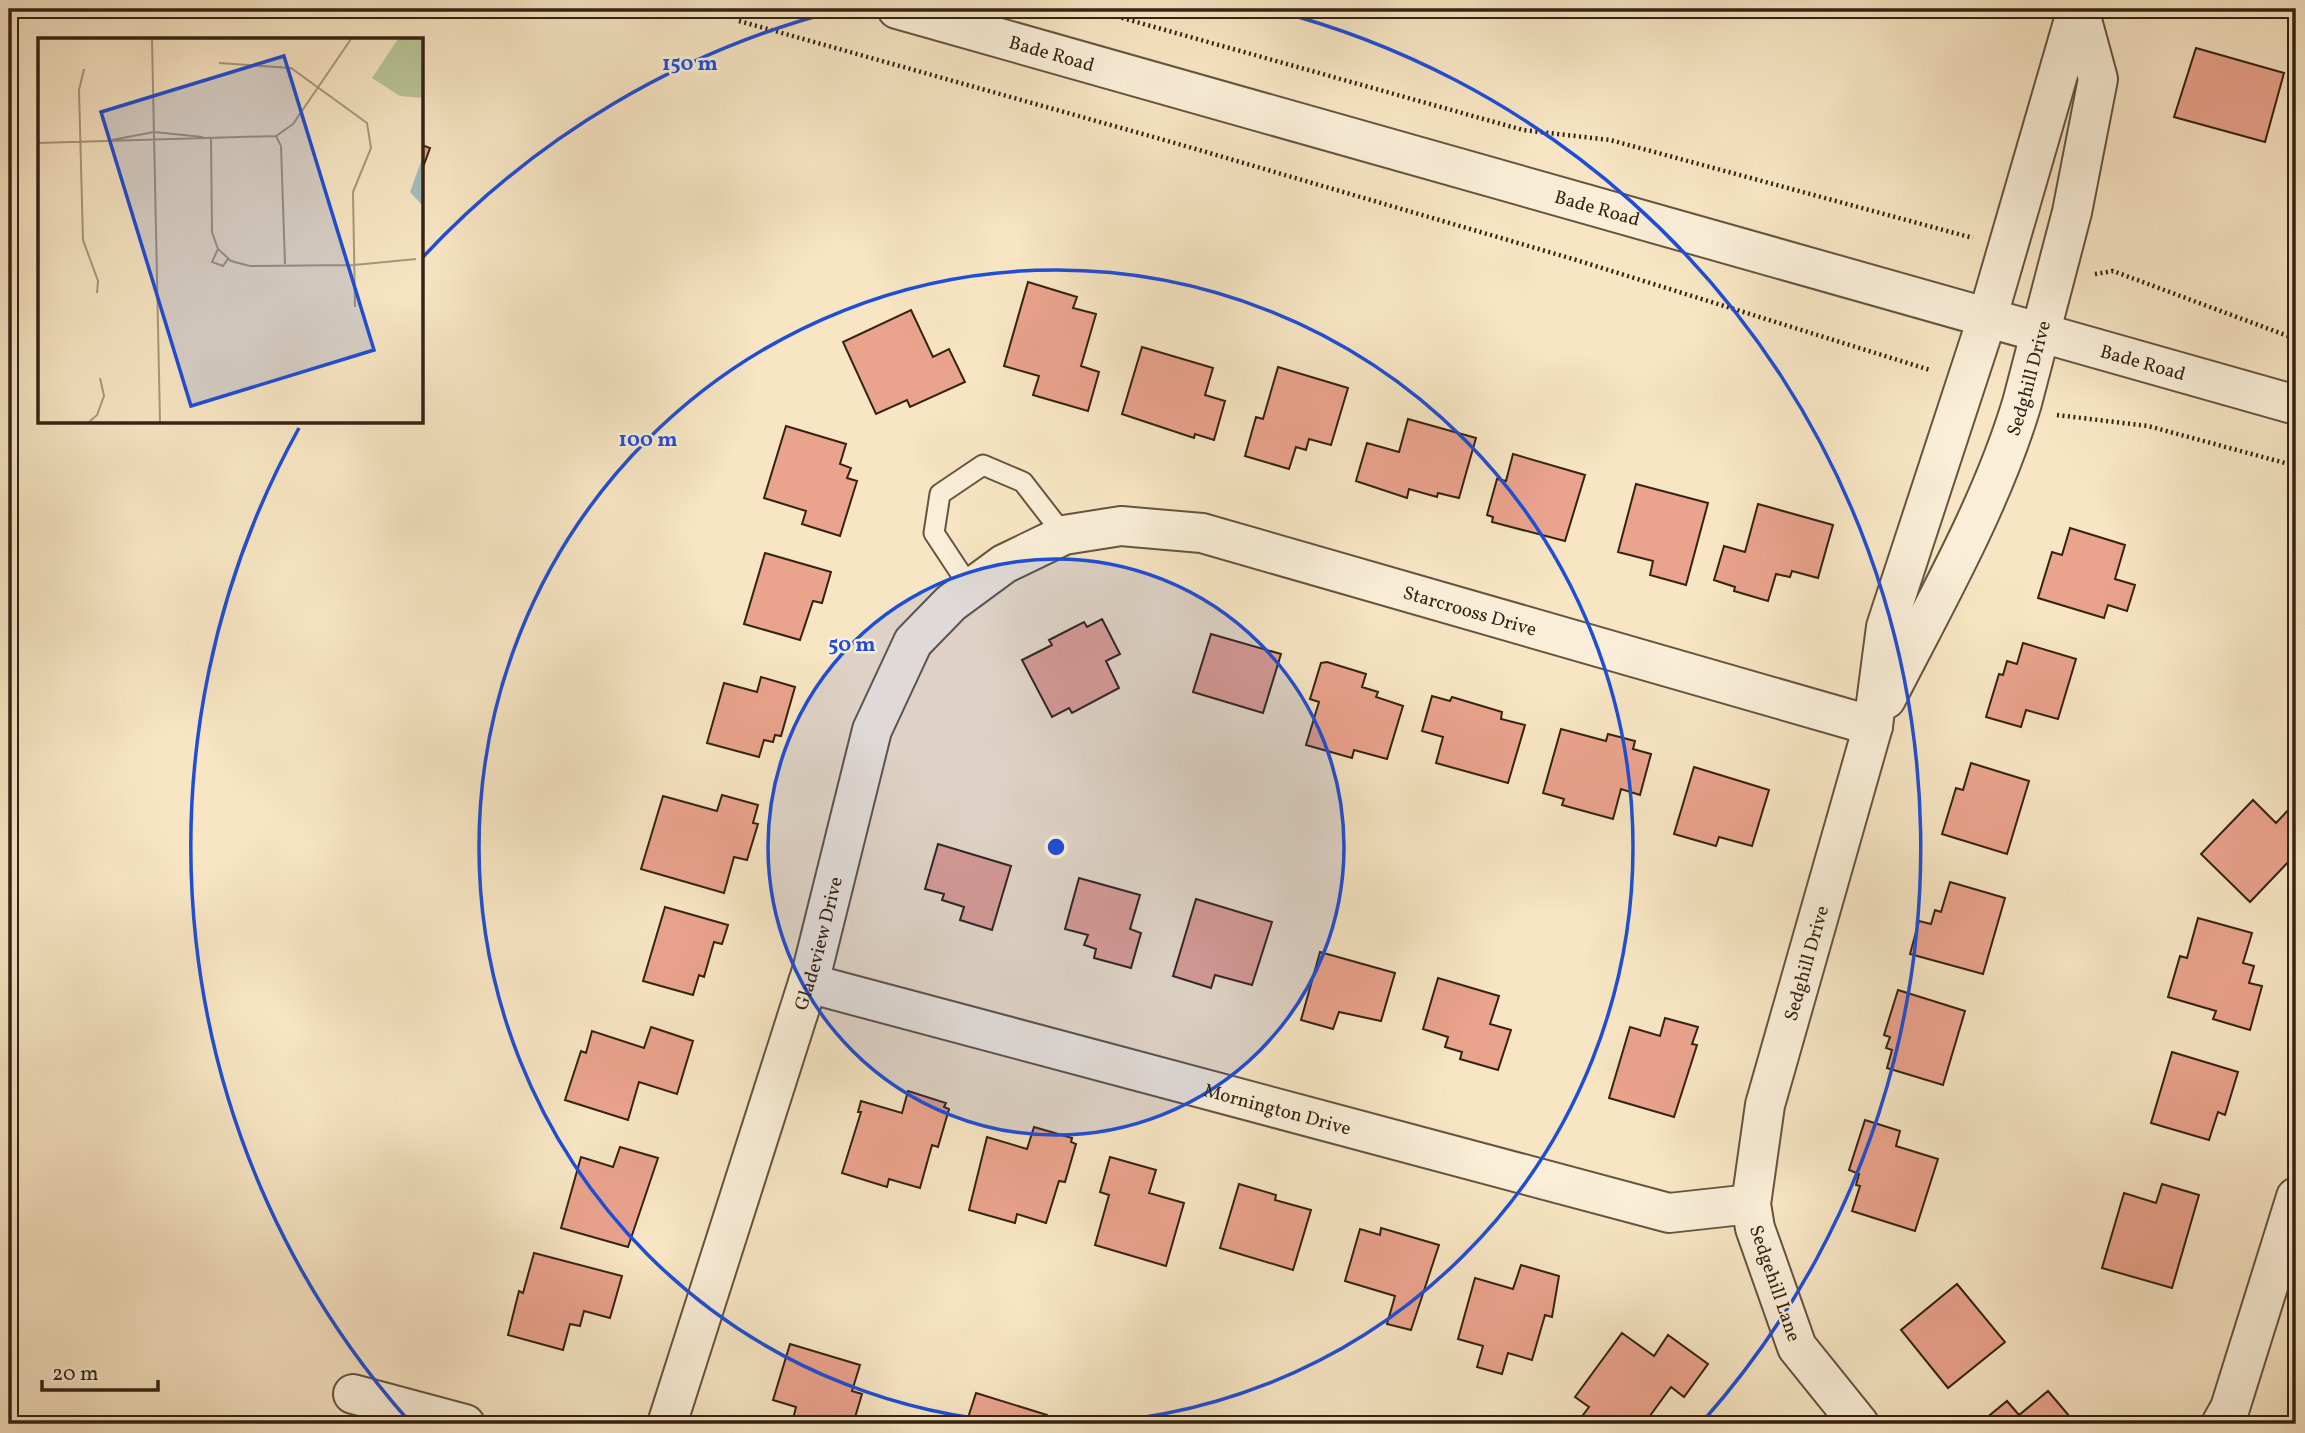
<svg xmlns="http://www.w3.org/2000/svg" width="2305" height="1433" viewBox="0 0 2305 1433" font-family="Vollkorn,serif">
<style>
.building{fill:#eaa38d;stroke:#342313;stroke-width:2}
.lines{fill:none;stroke-linecap:round;stroke-linejoin:round}
.service-casing{stroke:#65543f;stroke-width:23}
.minor-casing{stroke:#65543f;stroke-width:42}
.path{stroke:#342313;stroke-width:4.5;stroke-dasharray:2 3.5;stroke-linecap:butt}
.service{stroke:#faeed8;stroke-width:19}
.minor{stroke:#faeed8;stroke-width:38}
.ring{fill:none;stroke:#1d4ed8;stroke-width:3.5}
.labels{text-anchor:middle;stroke-width:5;stroke-linejoin:round;paint-order:stroke}
.street-label{font-size:19px;fill:#342313;stroke:#faeed8}
.inset-road{fill:none;stroke:#a9977d;stroke-width:2}
.view{fill:#1d4ed8;fill-opacity:0.15;stroke:#1d4ed8;stroke-width:3.5}
.inset-edge{fill:none;stroke:#342313;stroke-width:3.5}
.centre{fill:#1d4ed8;stroke:#faeed8;stroke-width:3.5}
.ring-label{font-size:21px;text-anchor:middle;font-weight:bold;fill:#1d4ed8;stroke:#faeed8;stroke-width:5;stroke-linejoin:round;paint-order:stroke}
</style>
<rect width="100%" height="100%" fill="#f7e5c3"/>
<filter id="stains"><feTurbulence type="fractalNoise" baseFrequency=".00286" numOctaves="4"/><feColorMatrix values="0 0 0 0 .2 0 0 0 0 .09 0 0 0 0 .02 0 0 0 .5 -.17"/></filter>
<radialGradient id="worn" r=".72"><stop offset=".6" stop-color="#630" stop-opacity="0"/><stop offset="1" stop-color="#630" stop-opacity=".3"/></radialGradient>
<!-- building -->
<path class="building" d="M2196,48L2284,73L2265,142L2174,117Z
M422,145L430,148L422,170Z
M1028,282L1077,297L1073,308L1096,314L1081,366L1099,372L1088,411L1033,395L1039,376L1004,366Z
M911,310L933,357L949,349L965,382L910,407L907,400L876,414L843,342Z
M1142,347L1213,368L1205,395L1225,401L1214,440L1195,434L1194,438L1122,414Z
M1278,367L1348,388L1331,445L1309,439L1306,450L1296,447L1289,469L1245,456L1256,417L1263,419Z
M1408,419L1476,438L1459,498L1438,493L1437,497L1409,489L1407,498L1356,481L1367,443L1399,452Z
M786,426L846,444L840,464L851,468L847,478L857,481L840,536L802,524L806,511L764,498Z
M1513,454L1585,475L1565,541L1492,522L1493,517L1487,515L1497,479L1506,481Z
M1636,484L1708,503L1686,585L1650,575L1653,561L1618,552Z
M1758,504L1833,525L1818,578L1792,571L1790,577L1776,574L1768,601L1734,591L1735,587L1714,580L1724,546L1745,552Z
M2070,528L2125,545L2115,579L2135,585L2127,611L2108,605L2104,618L2038,598L2052,552L2062,555Z
M765,553L831,572L822,603L813,601L800,640L744,624Z
M1102,619L1120,654L1106,661L1119,688L1072,713L1069,708L1052,717L1022,660L1052,645L1049,640L1084,622L1087,627Z
M1211,634L1281,654L1263,713L1193,692Z
M2023,643L2076,659L2058,719L2026,710L2021,727L1986,717L1999,674L2003,675L2007,661L2017,664Z
M1327,662L1366,674L1362,687L1378,692L1376,697L1403,706L1387,759L1354,750L1352,758L1306,745L1319,702L1310,699L1321,663Z
M761,677L795,687L781,736L775,735L773,742L764,740L759,757L707,743L724,683L757,692Z
M1432,696L1450,701L1452,697L1502,712L1501,719L1525,725L1508,783L1436,763L1443,737L1422,731Z
M1561,729L1606,741L1608,734L1635,741L1633,749L1651,754L1640,795L1621,789L1613,819L1562,805L1564,799L1543,793Z
M1971,763L2029,781L2007,854L1942,834L1956,788L1963,790Z
M1694,767L1769,790L1752,846L1719,837L1716,846L1674,834Z
M722,795L758,805L753,823L758,824L747,860L734,857L724,893L641,869L663,796L717,811Z
M2253,800L2276,823L2291,807L2296,812V860L2293,857L2250,902L2201,854Z
M938,844L1011,866L992,930L960,920L964,907L942,900L944,894L925,889Z
M1079,878L1140,895L1130,929L1141,933L1131,968L1094,958L1096,949L1084,945L1088,935L1065,929Z
M1950,882L2005,898L1983,974L1910,954L1919,921L1931,924L1935,910L1941,912Z
M1196,899L1272,922L1252,985L1215,975L1211,988L1173,976Z
M665,907L728,925L722,944L714,942L704,977L699,975L693,995L643,981Z
M2198,918L2252,933L2243,963L2254,966L2249,983L2262,986L2250,1030L2213,1019L2216,1011L2168,997L2180,956L2187,958Z
M1320,952L1395,973L1381,1021L1339,1012L1333,1029L1301,1020Z
M1438,978L1499,996L1490,1024L1511,1030L1498,1070L1460,1059L1462,1052L1445,1047L1448,1037L1423,1029Z
M1898,990L1965,1011L1943,1085L1887,1068L1892,1050L1886,1048L1890,1037L1884,1035Z
M1665,1018L1698,1027L1692,1044L1697,1045L1674,1117L1609,1098L1630,1027L1660,1036Z
M651,1027L693,1041L677,1094L639,1082L628,1120L565,1100L581,1051L586,1053L592,1031L644,1048Z
M2172,1052L2238,1072L2225,1115L2218,1112L2209,1140L2151,1123Z
M908,1091L946,1103L944,1107L949,1109L938,1147L932,1145L920,1188L889,1179L887,1187L842,1173L861,1112H858L861,1101L902,1113Z
M1865,1120L1900,1131L1896,1146L1938,1159L1915,1231L1852,1211L1860,1186L1856,1185L1859,1174L1849,1170Z
M1034,1127L1072,1138L1071,1142L1076,1144L1065,1182L1059,1181L1046,1223L1017,1214L1015,1223L969,1210L987,1137L1027,1149Z
M620,1147L658,1158L628,1247L561,1228L581,1157L613,1167Z
M1110,1157L1156,1170L1149,1193L1184,1203L1166,1266L1095,1245L1109,1195L1100,1192Z
M1239,1184L1276,1195L1275,1200L1311,1210L1293,1270L1220,1248Z
M2162,1184L2199,1195L2172,1288L2102,1268L2124,1193L2156,1203Z
M1381,1228L1439,1245L1411,1330L1387,1324L1395,1296L1345,1281L1360,1229L1380,1235Z
M534,1253L622,1276L610,1318L584,1311L580,1326L570,1324L563,1350L508,1335L519,1291L523,1293Z
M1521,1265L1559,1276L1552,1317L1545,1315L1532,1360L1508,1353L1502,1374L1477,1367L1483,1346L1458,1339L1475,1278L1513,1289Z
M1957,1284L2005,1342L1948,1388L1901,1330Z
M1622,1333L1654,1356L1668,1335L1708,1364L1684,1397L1671,1387L1644,1424H1615L1609,1420L1606,1424H1588L1580,1419L1589,1407L1575,1397Z
M790,1344L860,1365L852,1391L862,1394L853,1424H811L793,1419L796,1407L773,1400Z
M2048,1391L2076,1424H1979L2007,1401L2019,1415Z
M976,1393L1047,1415L1045,1424H966Z"/>
<g class="lines">
<!-- service casing -->
<g class="service-casing">
<path id="service" d="M971,589L934,533L940,494L983,465L1023,482L1064,535"/>
</g>
<!-- minor casing -->
<g class="minor-casing">
<g id="minor">
<path id="s1" d="M897,9L2296,405"/>
<path id="s2" d="M1886,699C1935,603 1991,506 2022,403L2072,212L2098,79L2079,9"/>
<path id="s3" d="M808,983L1669,1213L1751,1204"/>
<path d="M353,1394L465,1424"/>
<path id="s4" d="M667,1424L813,967L872,730L913,642L951,603L1004,564L1064,535L1121,526L1202,533L1873,726"/>
<path id="s5" d="M1859,1424L1797,1347L1755,1228L1751,1204L1765,1105L1873,726L1886,627L1987,319L2077,9"/>
<path d="M2221,1424L2230,1408L2296,1197"/>
</g>
</g>
<!-- path -->
<path class="path" d="M1090,9L1523,130L1610,140L1973,238
M739,21L1182,145L1573,259L1930,370
M2095,274L2113,271L2296,339
M2057,415L2148,426L2296,466"/>
<!-- service -->
<use href="#service" class="service"/>
<!-- minor -->
<use href="#minor" class="minor"/>
</g>
<!-- distance rings -->
<circle cx="1056" cy="847" r="288" fill="#1d4ed8" fill-opacity=".12"/>
<g class="ring">
<circle cx="1056" cy="847" r="288"/>
<circle cx="1056" cy="847" r="577"/>
<path d="M408 1420A865 865 0 0 1 299 428M423 257A865 865 0 0 1 839 10M1273 10A865 865 0 0 1 1704 1420"/>
</g>
<g class="labels">
<!-- street labels -->
<g class="street-label">
<text dy="7" stroke="none"><textPath href="#s1" startOffset="161">Bade Road</textPath></text>
<text dy="7" stroke="none"><textPath href="#s1" startOffset="728">Bade Road</textPath></text>
<text dy="7" stroke="none"><textPath href="#s1" startOffset="1295">Bade Road</textPath></text>
<text dy="7" stroke="none"><textPath href="#s2" startOffset="352">Sedghill Drive</textPath></text>
<text dy="7" stroke="none"><textPath href="#s4" startOffset="1426">Starcrooss Drive</textPath></text>
<text dy="7" stroke="none"><textPath href="#s4" startOffset="504">Gladeview Drive</textPath></text>
<text dy="7" stroke="none"><textPath href="#s5" startOffset="497">Sedghill Drive</textPath></text>
<text dy="7" stroke="none"><textPath href="#s3" startOffset="486">Mornington Drive</textPath></text>
<text transform="translate(1776 1283) rotate(71)" y="7">Sedgehill Lane</text>
</g>
</g>
<!-- overview -->
<g transform="translate(38 38)">
<rect width="385" height="385" fill="#f7e5c3"/>
<path d="M360,1H385V60L362,58L334,40Z" fill="#b9c597"/>
<path d="M385,118V167H384L372,154Z" fill="#a3bcbf"/>
<path class="inset-road" d="M114,1L122,384M181,25L253,30L329,85L333,110L315,154L317,269M46,31L41,52L45,202L60,243L59,255M238,98L243,108L247,226M173,101L174,194L180,211L193,223L212,228L316,227L378,221M74,102L116,94L165,99M0,105L238,98L255,86L313,1M180,211L174,224L185,228L190,221M51,384L59,377L66,358L62,340"/>
<path class="view" d="M246,18L336,312L153,368L63,74Z"/>
<rect width="385" height="385" class="inset-edge"/>
</g>
<circle cx="1056" cy="847" r="10" class="centre"/>
<g class="ring-label">
<text x="690" y="70">150 m</text>
<text x="648" y="446">100 m</text>
<text x="852" y="651">50 m</text>
</g>
<!-- margin -->
<rect width="2305" height="1433" fill="none" stroke="#f7e5c3" stroke-width="35"/>
<rect x="10" y="10" width="2284" height="1412" fill="none" stroke="#342313" stroke-width="3.5"/>
<rect x="18" y="18" width="2270" height="1398" fill="none" stroke="#342313" stroke-width="2"/>
<!-- scale -->
<path d="M42 1380v10h116v-10" fill="none" stroke="#342313" stroke-width="3.5"/>
<text x="52" y="1380" font-size="21" fill="#342313" stroke="#faeed8" stroke-width="5" paint-order="stroke">20 m</text>
<rect width="100%" height="100%" filter="url(#stains)"/>
<rect width="100%" height="100%" fill="url(#worn)"/>
</svg>
